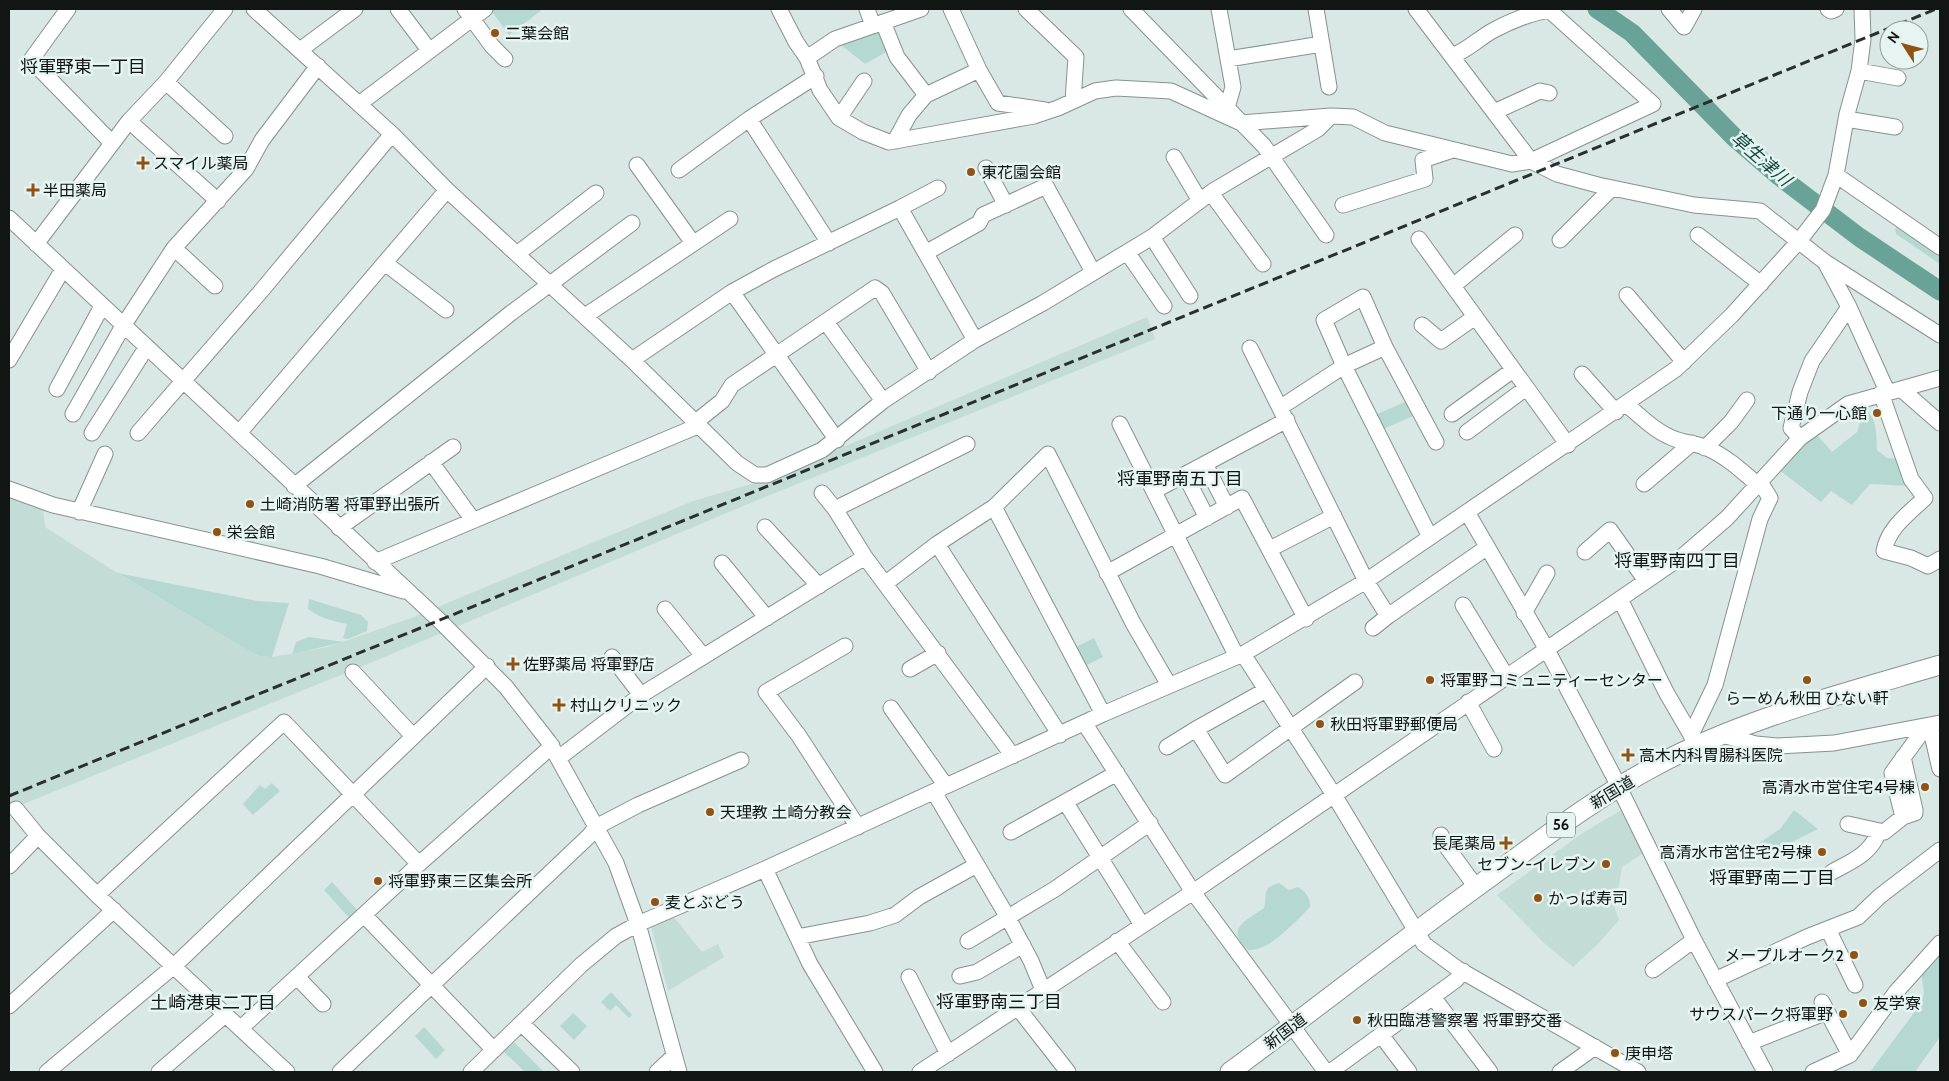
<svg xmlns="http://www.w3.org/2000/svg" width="1949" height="1081" viewBox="0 0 1949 1081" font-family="Cabin,'Noto Sans JP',sans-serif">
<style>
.built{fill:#c4dcd6}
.green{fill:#b5d9d1}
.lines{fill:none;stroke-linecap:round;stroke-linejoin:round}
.stream{stroke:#4f7870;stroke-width:3}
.river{stroke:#69a297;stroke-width:19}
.minor-casing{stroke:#85938f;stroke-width:17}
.major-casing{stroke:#85938f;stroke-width:21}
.minor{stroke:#fff;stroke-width:15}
.major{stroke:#fff;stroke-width:19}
.rail{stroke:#292f2e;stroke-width:3;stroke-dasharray:10 5;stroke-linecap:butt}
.poi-dot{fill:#905215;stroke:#e6f5f1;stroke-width:2}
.labels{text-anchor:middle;stroke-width:5;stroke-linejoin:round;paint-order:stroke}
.shield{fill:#e6f5f1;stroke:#515957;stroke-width:1}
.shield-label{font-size:15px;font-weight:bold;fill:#111615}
.poi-label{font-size:16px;fill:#111615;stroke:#e6f5f1;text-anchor:start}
.street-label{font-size:16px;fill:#111615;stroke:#e6f5f1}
.neighbourhood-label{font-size:18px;fill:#111615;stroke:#e6f5f1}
.water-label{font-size:18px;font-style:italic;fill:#14483f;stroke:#e6f5f1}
</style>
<rect width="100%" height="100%" fill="#d9e8e4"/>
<!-- built -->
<path class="built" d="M1147,317L1155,339L748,504L363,666L9,810V494L43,509L45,527L111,569L251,652L259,656L272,657L328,647L411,618L693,501L768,479Z
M1623,809L1645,852L1622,867L1619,885L1612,900L1619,920L1598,944L1573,967L1544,943L1497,895L1584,832Z
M673,916L702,952L718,944L724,957L668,991L651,926Z"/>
<!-- green -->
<path class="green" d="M490,9H543L509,35Z
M882,30L888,51L865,64L841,45Z
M1899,225L1940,252V264L1896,234L1895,229Z
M1407,401L1413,416L1381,430L1375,415Z
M1864,409C1878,418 1876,435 1877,450L1887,458L1902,459L1909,486L1870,484L1852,505L1831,491L1821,502L1778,469L1816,434L1832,452L1857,432Z
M229,527L256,539L249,549L225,542Z
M118,573L257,601L289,603L272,657L259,656L251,652Z
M309,599L361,615L368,622L367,631L348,639L343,638L347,624C332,621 320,618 308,609Z
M309,637L344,642L292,654L296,642Z
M1094,638L1103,657L1083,667L1074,648Z
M272,783L280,791L253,815L243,804L260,785L265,789Z
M1794,810L1818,829L1764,856L1753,847L1780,829Z
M332,882L360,913L352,921L324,890Z
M1279,883L1289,890L1298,887C1305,891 1311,898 1310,907C1297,920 1269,952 1248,950C1224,929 1247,920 1264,908C1268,896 1260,888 1279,883Z
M1940,951V1037L1915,1072H1870L1916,1010L1924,994L1921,972Z
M611,992L632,1015L629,1018L616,1005L610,1011L601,1002Z
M573,1013L587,1026L574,1040L560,1026Z
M424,1027L445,1050L436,1059L415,1036Z
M514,1042L544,1072H525L504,1052Z"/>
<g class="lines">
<!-- stream -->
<path class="stream" d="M1612,9L1615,22"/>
<!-- river -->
<path class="river" d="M1597,9L1632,33L1735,138L1779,176L1859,237L1940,291"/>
<!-- minor casing -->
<g class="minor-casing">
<path id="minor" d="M68,9L31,60L112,143
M254,9L392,134L447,190L632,360L737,463L755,475H767L822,450L883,401L975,340L1043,303L1152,237L1213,191L1318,129L1331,116L1353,117L1385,133L1512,164L1531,161L1653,104L1548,9
M398,9L429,50
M465,9L492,46L505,59
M779,9L796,42L807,58L820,90L839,118L863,132L889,142L1034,116L1058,108L1095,91L1116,88L1171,91L1241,123L1331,116
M867,9L873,26
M951,9L979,70L998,103L1045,110
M1026,9L1076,57L1073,101
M1131,9L1264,146L1326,235
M1219,9L1233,87L1227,108
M1316,9L1329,87
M1416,9L1531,161L1557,174L1598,185L1694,205L1760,211L1825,262L1849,307L1887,391
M1669,9L1684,27L1694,9
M1828,9L1831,11L1836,9
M883,22L897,57L926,95
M300,50L355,9
M1452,56C1468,50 1479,38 1494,30C1511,21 1531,13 1549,10
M807,58L835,39L921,9
M1228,59L1322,44
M1859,71L1898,78
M816,76L749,119L829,243
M166,82L225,136
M359,104L485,9
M1494,112L1540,91L1549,93
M839,118L864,81
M1846,119L1895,127
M129,121L218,201
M895,141L909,115L926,95L979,70
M1174,157L1200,201
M637,165L693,243
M986,168L1006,205
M679,170L749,119
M1836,175L1940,247
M1211,193L1263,264
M1343,205L1425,179L1423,160L1453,150
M900,208L938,188
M9,218L439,620L506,687L549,742L616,863L638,924L679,1072
M1698,235L1761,284
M1152,237L1190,296
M1419,239L1568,445
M1560,240L1612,188
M36,244L129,121L166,82L225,9
M174,248L246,169L262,140L318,66
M927,252L979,223L983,215L1046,186L1093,272
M1127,252L1164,306
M517,254L596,193
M1825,262L1940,335
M385,263L446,310
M1453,286L1515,235
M732,292L837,440
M1627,295L1684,362
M585,316L730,219
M826,322L883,401
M1422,325L1441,341L1475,317
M1385,347L1363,297L1324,320L1344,366L1430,537
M1250,348L1366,581L1388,616L1486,548
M9,360L63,269
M632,360L732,292L774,269L900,208L975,340
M1582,374L1616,412
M57,389L102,306
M1901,389L1940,423
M1881,393L1911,479L1925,498C1909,513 1888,528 1884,551L1911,558L1928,566L1940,559
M1627,405C1641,417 1654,430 1670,437C1682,443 1696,443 1707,448C1727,457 1742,471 1758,485
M1281,407L1344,366L1385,347L1436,442
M73,414L123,326L174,248L215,286
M1452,414L1513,370
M697,421L722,401L732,385L875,288L882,293L929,372
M1120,424L1237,657
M1467,432L1526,388
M92,433L146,348
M138,433L262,290L392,134
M239,433L447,190
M1800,438L1791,428L1800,392L1812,361L1849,307
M1705,448L1731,422L1747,400
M431,462L473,520
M1205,464L1227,507
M1185,475L1207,518
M1644,484L1692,443
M294,486L511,313L632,223
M9,489L53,505L320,566L404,591
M1154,491L1287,420
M822,493L835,509L865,557L1013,756
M994,507L1103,714
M835,509L967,444
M79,512L105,454
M1467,512L1546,648L1613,775L1694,940L1765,1072
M765,527L819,586
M339,528L453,447
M937,544L1060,735
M1270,549L1334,516
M1585,552L1610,530L1646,581
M375,562L700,425
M722,563L767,618
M1107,573L1242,498L1306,619
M886,583L937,544L994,507L1048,454L1133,623L1169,685
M1620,599L1666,692L1691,735
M1463,605L1506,676
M665,609L703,656
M1524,613L1547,573
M1373,628L1388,616
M845,646L766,692L799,736L858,827
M1243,654L1334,795L1424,944L1458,969L1638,1072
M612,657L641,695
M910,669L938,653
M353,672L413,736
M1266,690L1196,729L1225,775L1355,682
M1468,702L1494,749
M891,708L946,786
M1085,724L1193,892L1326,1072
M1930,726L1940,769
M1722,735L1756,744L1777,746L1834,743L1940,723
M1695,746L1691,735L1715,685L1760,519L1770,498L1760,482
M1167,747L1196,729
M560,757L641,695L865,557
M934,792L1007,916L1031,961L1043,990
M1066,803L1142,925
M16,809L38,836
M1903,817L1915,813V810L1903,757
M1848,824L1884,832L1903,817L1892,773L1919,736L1930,726
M1011,832L1117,773
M1441,835L1444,843L1476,887
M9,866L38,836L97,895L287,1072
M765,869L810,964L875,1072
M1832,872C1852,861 1871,854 1879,831
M97,895L284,722L419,864
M364,915L494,1050
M1828,929L1855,985
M797,937L870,923L895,915L919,897L975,866
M968,941L1055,889L1150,823
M1117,941L1163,1002
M1653,970L1694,940
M960,976L977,972L1023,945
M297,977L323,1004
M909,977L948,1054
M1715,980L1807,937L1858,917L1880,896L1940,850
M1433,997L1490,1072
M1822,1002L1850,1055
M9,1006L114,910
M1018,1008L1068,1072
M522,1024L572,1072
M241,1028L419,864L552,746
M1381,1035L1409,1072
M1749,1043L1827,1012
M47,1072L174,966L487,666
M159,1072L226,1014
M340,1072L589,836L596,827L638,805L741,760
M471,1072L581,965L616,936L638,924L765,869L1103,714L1243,654L1366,581L1676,369L1732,315L1799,241L1823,210L1836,175L1847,114L1859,71L1863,39L1862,9
M657,1072L674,1056
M920,1072L1193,892L1684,555L1727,518L1800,438L1848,404L1940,378
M1330,1072L1456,980L1463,971
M1560,1072L1595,1047
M1813,1072L1850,1055L1896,992L1940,943"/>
</g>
<!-- major casing -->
<g class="major-casing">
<path id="major" d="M1230,1072C1318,1007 1404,939 1493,875C1545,837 1597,797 1655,766C1742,719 1845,693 1940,665"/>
</g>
<!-- minor -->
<use href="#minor" class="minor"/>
<!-- major -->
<use href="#major" class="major"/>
<!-- rail -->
<path class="rail" d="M9,796L1936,9"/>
</g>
<!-- markers -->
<g class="poi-dot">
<circle cx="495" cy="33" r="5"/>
<path d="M140.5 155.5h5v5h5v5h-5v5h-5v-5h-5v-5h5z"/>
<circle cx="971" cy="172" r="5"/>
<path d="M30.5 182.5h5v5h5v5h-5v5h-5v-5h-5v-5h5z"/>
<circle cx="1877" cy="413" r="5"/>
<circle cx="250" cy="504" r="5"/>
<circle cx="217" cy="532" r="5"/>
<path d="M510.5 656.5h5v5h5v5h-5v5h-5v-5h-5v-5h5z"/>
<circle cx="1430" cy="680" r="5"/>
<circle cx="1807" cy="680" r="5"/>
<path d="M556.5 697.5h5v5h5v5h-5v5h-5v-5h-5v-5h5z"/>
<circle cx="1320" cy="724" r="5"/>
<path d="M1625.5 747.5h5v5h5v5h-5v5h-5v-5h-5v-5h5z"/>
<circle cx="1925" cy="787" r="5"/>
<circle cx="710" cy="812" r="5"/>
<path d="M1503.5 835.5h5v5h5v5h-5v5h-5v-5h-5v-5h5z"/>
<circle cx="1822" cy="852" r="5"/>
<circle cx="1606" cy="864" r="5"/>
<circle cx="378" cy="881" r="5"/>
<circle cx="1538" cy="898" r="5"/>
<circle cx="655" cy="902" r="5"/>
<circle cx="1854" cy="955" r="5"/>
<circle cx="1863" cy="1003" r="5"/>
<circle cx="1843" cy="1014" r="5"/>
<circle cx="1357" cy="1020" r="5"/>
<circle cx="1615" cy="1053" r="5"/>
</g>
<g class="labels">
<!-- shield labels -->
<rect class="shield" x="1547" y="812.5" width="28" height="25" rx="4"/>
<g class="shield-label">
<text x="1561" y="830">56</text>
</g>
<!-- poi labels -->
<g class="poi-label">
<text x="505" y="39">二葉会館</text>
<text x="153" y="169">スマイル薬局</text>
<text x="981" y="178">東花園会館</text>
<text x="43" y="196">半田薬局</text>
<text x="1867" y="419" text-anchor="end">下通り一心館</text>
<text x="260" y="510">土崎消防署 将軍野出張所</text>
<text x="227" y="538">栄会館</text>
<text x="523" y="670">佐野薬局 将軍野店</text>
<text x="1440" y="686">将軍野コミュニティーセンター</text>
<text x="1807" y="704" text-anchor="middle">らーめん秋田 ひない軒</text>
<text x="570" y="711">村山クリニック</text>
<text x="1330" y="730">秋田将軍野郵便局</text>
<text x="1639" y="761">高木内科胃腸科医院</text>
<text x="1915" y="793" text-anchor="end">高清水市営住宅4号棟</text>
<text x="720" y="818">天理教 土崎分教会</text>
<text x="1496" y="849" text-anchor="end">長尾薬局</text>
<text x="1812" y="858" text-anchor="end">高清水市営住宅2号棟</text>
<text x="1596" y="870" text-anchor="end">セブン-イレブン</text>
<text x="388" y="887">将軍野東三区集会所</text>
<text x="1548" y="904">かっぱ寿司</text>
<text x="665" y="908">麦とぶどう</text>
<text x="1844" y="961" text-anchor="end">メープルオーク2</text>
<text x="1873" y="1009">友学寮</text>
<text x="1833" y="1020" text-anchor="end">サウスパーク将軍野</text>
<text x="1367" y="1026">秋田臨港警察署 将軍野交番</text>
<text x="1625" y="1059">庚申塔</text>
</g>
<!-- street labels -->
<g class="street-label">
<text transform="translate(1612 792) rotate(-31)" y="6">新国道</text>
<text transform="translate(1285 1031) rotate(-37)" y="6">新国道</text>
</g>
<!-- neighbourhood labels -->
<g class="neighbourhood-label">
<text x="83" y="73">将軍野東一丁目</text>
<text x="1180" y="485">将軍野南五丁目</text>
<text x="1677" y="567">将軍野南四丁目</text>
<text x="1772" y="884">将軍野南二丁目</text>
<text x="999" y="1008">将軍野南三丁目</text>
<text x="213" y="1009">土崎港東二丁目</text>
</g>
<!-- water labels -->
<g class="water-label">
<text transform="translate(1761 159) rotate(41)" y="6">草生津川</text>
</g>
</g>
<!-- border -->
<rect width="1949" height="1081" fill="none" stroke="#111615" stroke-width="20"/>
<!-- north arrow -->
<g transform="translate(1904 45) rotate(306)"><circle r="24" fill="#e6f5f1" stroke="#919c99"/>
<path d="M0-4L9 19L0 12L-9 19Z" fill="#905215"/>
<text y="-8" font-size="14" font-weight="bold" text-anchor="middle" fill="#111615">N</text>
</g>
</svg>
